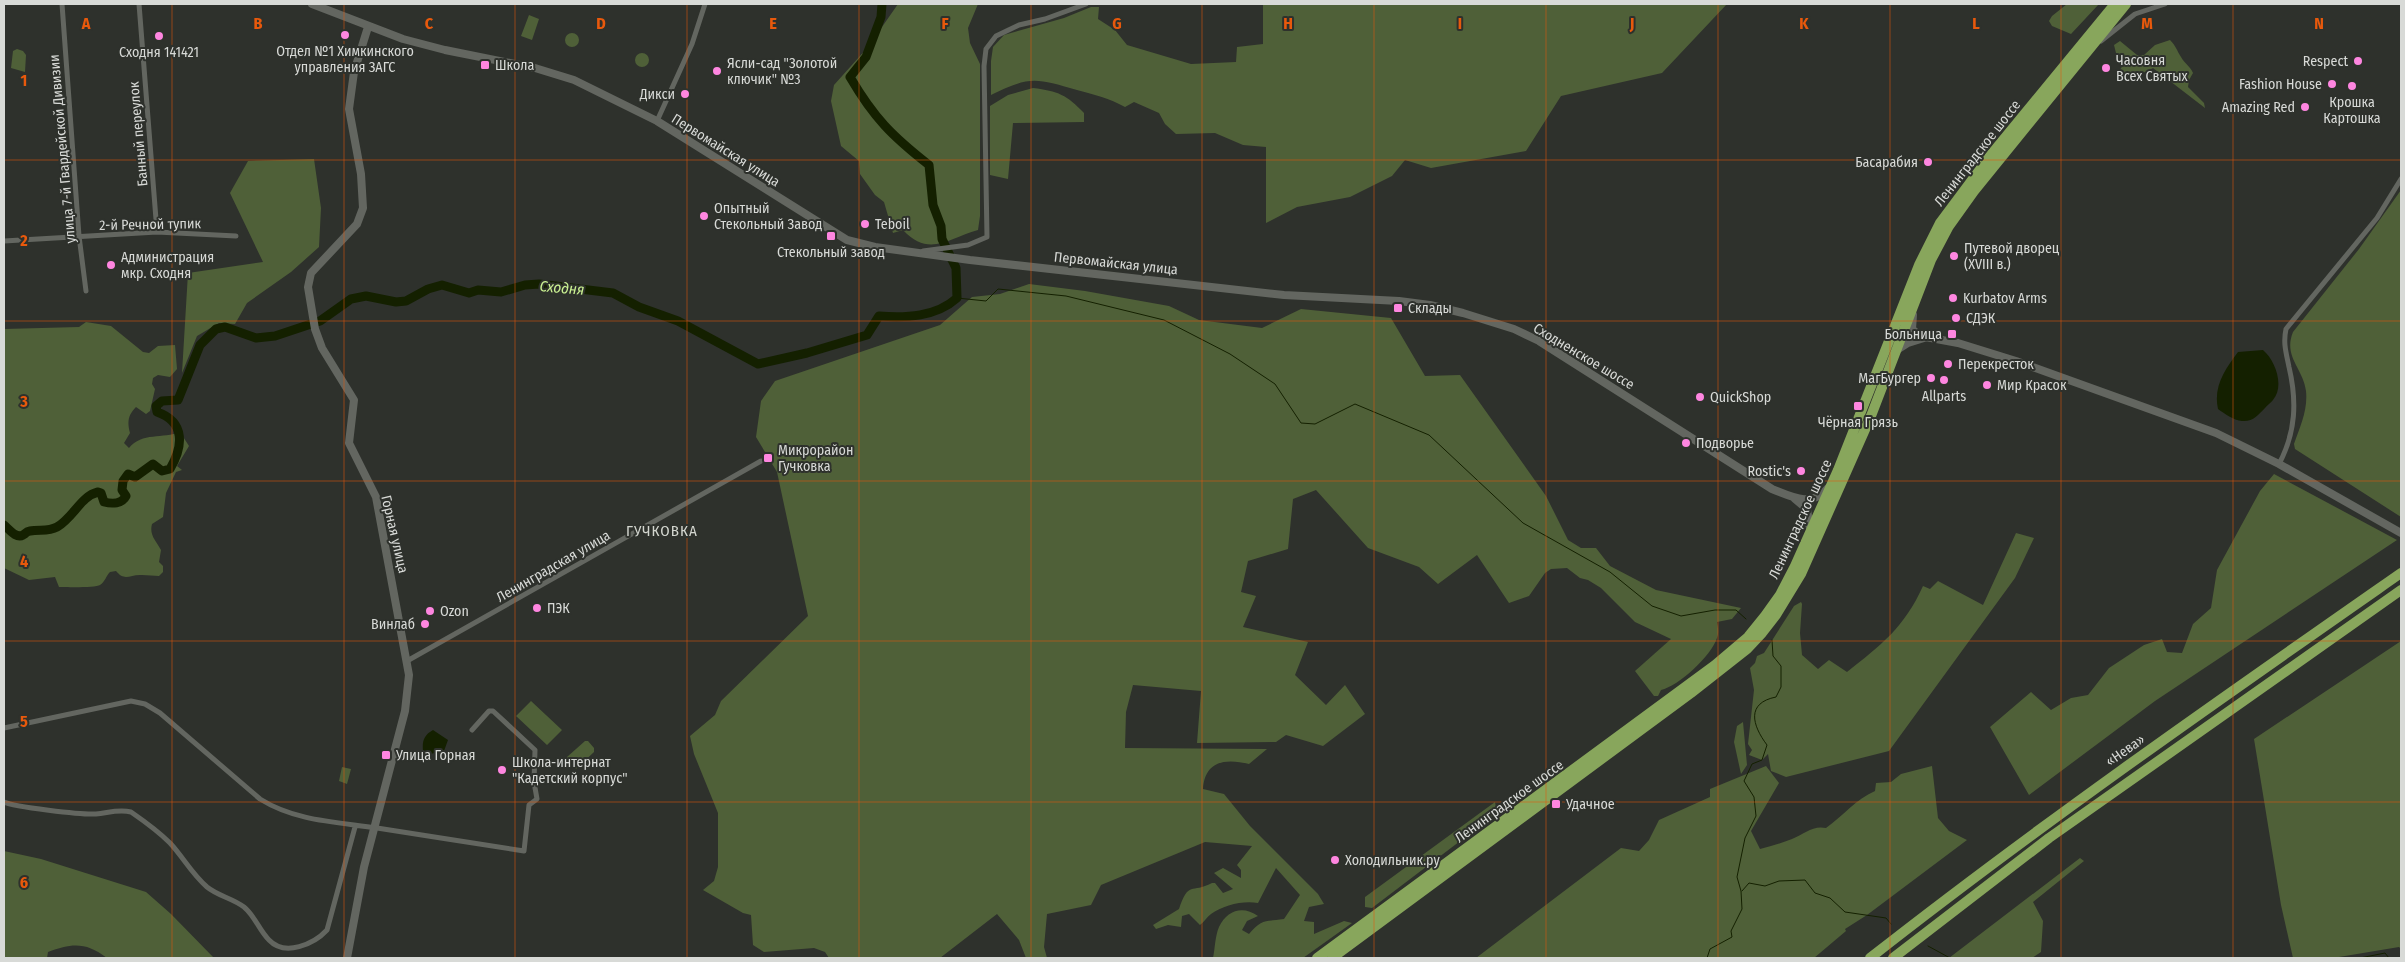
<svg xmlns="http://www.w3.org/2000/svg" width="2405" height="962" viewBox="0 0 2405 962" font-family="'Fira Sans Condensed',sans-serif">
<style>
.green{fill:#4f6038}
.water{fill:#142000}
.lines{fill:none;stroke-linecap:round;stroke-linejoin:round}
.stream{stroke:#142000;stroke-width:1}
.river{stroke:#142000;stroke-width:9}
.street{stroke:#636660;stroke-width:5}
.secondary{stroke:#636660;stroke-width:8}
.highway{stroke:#88a65c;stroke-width:10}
.grid{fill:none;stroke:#e8590c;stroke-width:1;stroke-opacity:0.55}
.poi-dot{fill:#fe86e0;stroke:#2e312c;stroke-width:2}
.labels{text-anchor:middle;stroke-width:4;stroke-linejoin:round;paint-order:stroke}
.poi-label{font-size:14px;fill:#d8dad7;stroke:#2e312c;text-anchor:start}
.street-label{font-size:14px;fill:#d8dad7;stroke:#2e312c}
.water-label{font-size:15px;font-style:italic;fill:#caf192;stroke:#2e312c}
.neighbourhood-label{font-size:15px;letter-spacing:1px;fill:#d3d6cf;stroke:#2e312c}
.grid-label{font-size:16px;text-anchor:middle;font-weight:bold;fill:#e8590c;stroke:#2e312c;stroke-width:4;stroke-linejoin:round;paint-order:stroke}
</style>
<rect width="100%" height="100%" fill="#2e312c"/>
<!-- green -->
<path class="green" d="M898,4H978L968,28L970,43L980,64V216L978,230C949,238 929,258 903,230L893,233L884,202L875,195L860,174L859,161L841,146L831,101L834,85L868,47Z
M1263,4H1727L1662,73L1561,96L1526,151L1431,168L1405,160L1392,176L1350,197L1297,207L1266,223V147L1243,145L1215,133L1176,134L1165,124L1159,113L1134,102L1125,107C1109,98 1095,95 1077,90C1037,79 1031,75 991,95V61L993,47L1004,35L1064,18L1091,7H1099L1098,19L1115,30L1127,45L1191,64L1236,62L1237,47L1263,44Z
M2067,4H2099L2071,34L2052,26L2049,21L2052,16Z
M529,15L539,19L532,40L521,36Z
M565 40a7 7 0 1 1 14 0a7 7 0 1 1-14 0Z
M2170,40C2176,46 2177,51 2181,57C2185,64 2190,66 2193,73L2189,80L2188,87L2204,103L2205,108L2153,68L2146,72L2116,76L2125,62L2116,53L2114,45L2120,41L2137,55H2144L2155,45Z
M17,49L23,51L26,55L25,72L11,68L13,51Z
M635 60a7 7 0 1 1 14 0a7 7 0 1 1-14 0Z
M1033,88C1058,91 1067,95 1084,113V122L1013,123L1008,179L990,175V106L1008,95Z
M314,159L321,208L319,247L291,272L247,303L235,324L219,323L197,336L182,373L188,273L263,262L230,193L248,161Z
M2401,190V517L2295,449L2294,444C2300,427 2308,410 2306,391C2303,368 2283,357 2293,332L2359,249Z
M1029,284L1085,291L1169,306L1199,320L1262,328L1301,309L1391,318L1425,376L1460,375L1546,496L1568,540L1581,548H1596L1610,566L1656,590L1741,608L1732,619L1717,622C1718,627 1719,633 1717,638C1711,656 1679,686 1661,690L1658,696H1654L1635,671L1671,639L1635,622L1601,588L1588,580L1580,578L1567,568L1551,569L1545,573L1529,596L1509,603L1477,555L1438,584L1419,567L1368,548L1316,490L1293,499L1288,549L1248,561L1241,592L1256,596L1243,627L1308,642L1295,675L1326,705L1345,685L1365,714L1323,746L1286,735L1276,742L1197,743L1201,691L1133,685L1126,712L1125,748L1267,749L1249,764C1225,758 1205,761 1203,789L1224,794L1250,826L1318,894L1324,904L1309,907L1304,921L1314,922V934L1344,921L1352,923L1303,958H1213C1215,949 1215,936 1219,927C1227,910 1243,905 1258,916L1247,921L1242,930L1249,934C1262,918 1266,922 1284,919L1300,895L1276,868L1258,903C1244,900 1223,905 1211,914C1207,917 1204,922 1200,925L1189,914L1182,916L1181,927L1168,925L1156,929L1153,925L1179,909C1189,880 1191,894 1212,883H1215L1223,893L1233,889L1214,873L1223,868L1241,878V870L1237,865L1252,846L1205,842L1101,885L1091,905L1047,914L1044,947L1047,958H1026L1019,940L997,914L940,958H829L825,952L814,948L764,952L753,945L751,915L743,913L703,890L714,881L718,867V813L694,754L690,736L715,715L721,701L808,616L777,472L756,437L761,401L775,381L940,325L972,297L1000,294Z
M86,322L111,326L143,352L149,353L158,346L175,345L177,369L170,377L158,375L153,378L152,384L155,389L150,411L146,414L136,407C128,415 127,422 130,433L124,443L129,448C142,432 163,439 180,432L189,446L177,466L182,470L176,472L166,493L163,517L152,524C149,535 156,541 161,550L159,562L163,566V572L159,576C154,576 148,575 142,575C130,574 125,582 116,571L110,572C106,576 105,582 100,585C96,588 66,587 59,587L55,577L29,580L4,568V329L79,327Z
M2274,474L2397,540L2155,701L2029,795L1990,727L2031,692L2051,710L2071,698L2088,695L2109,668L2144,645L2162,639L2167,652L2182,653L2193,624L2211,608L2217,570L2260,491Z
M2016,533L2034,538L2015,578L1889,751L1786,777L1771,771L1768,754L1762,760L1749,755L1752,750L1748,744L1754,690L1750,668L1755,663L1757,656L1764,653L1794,606L1801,602L1802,604L1800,633L1802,655L1818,669L1829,660L1847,672C1881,645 1904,628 1923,586L1930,589L1938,581L1983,605Z
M2401,641V949L2399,947L2333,958H2293L2281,905L2254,739Z
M531,701L562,730L547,745L516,716Z
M1743,722L1747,765L1741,774L1734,742L1737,726Z
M585,741H588L594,748V752L576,769L572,768L566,761L567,757Z
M1766,766L1779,783L1751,831L1760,849C1771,846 1782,843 1792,839C1804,834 1813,825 1826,828C1843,816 1856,799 1875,791L1876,783L1891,782L1901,774L1932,766L1938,818L1949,831L1967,840L1867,915L1845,929L1846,931L1814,958H1476L1621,848L1639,851L1649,840L1659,820L1710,797V789Z
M342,767L351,769L347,784L339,781Z
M1495,802L1497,813L1372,908L1365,907V897Z
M4,851L41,859L146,892L171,914L214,958H107C86,942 72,943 48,952L47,958H4Z
M2080,858L2084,861L2033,902L2043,921L2041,952L2032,958H1949Z"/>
<!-- water -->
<path class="water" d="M2263,350C2275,360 2285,386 2273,400C2271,403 2267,405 2265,408C2258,415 2253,422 2242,421C2233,420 2225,414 2218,409C2213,387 2225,369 2238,352Z
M433,730L448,740L444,751L430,754L423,751C422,741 424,735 433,730Z"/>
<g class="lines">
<!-- stream -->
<path class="stream" d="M957,298L986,301L998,289L1066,296L1164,320L1230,354L1275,384L1301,423L1315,424L1355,404L1429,435L1523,523L1610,572L1652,606L1681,616L1715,610H1736L1746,619
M1742,891L1749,883L1765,886L1779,881L1805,880L1815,893L1830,898L1845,912L1886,918L1891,924
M1928,946L1950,958
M1707,958L1710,949L1732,937L1731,931L1742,909L1741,891L1737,877L1745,838L1756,816L1754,797L1744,781L1752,764L1762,760L1767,745C1752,725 1746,703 1776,697L1781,687V666L1773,656L1772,640
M2360,958L2385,953L2389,958"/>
<!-- river -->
<path class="river" d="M4,525C9,529 16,539 23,535C27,533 25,532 30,531C39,529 48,532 57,527C73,518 81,496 98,492L101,493L104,502C112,504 122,504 126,496L122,490L123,481L128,474L135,477L153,464L162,471L170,469C183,447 186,422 157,412L156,406L162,401L178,400L200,345L216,329L225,327L256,338L275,336L320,321L351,299L366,296L396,302L406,301L428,289L442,285L469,293L478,290L501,292L525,285L539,284L613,293L639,307L678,321L758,364L807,353L867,335L879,316C906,318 936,317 957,298L956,268L942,239L941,226L933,205L929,165C892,136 874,118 850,77L866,57L881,17L882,4"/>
<!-- street -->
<path class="street" d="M62,4L79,236L86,291
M139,4L157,232
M2101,41L2135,14L2165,4
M657,121L692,44L705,4
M4,241L157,232L236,236
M923,251L968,245L987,237L984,66L986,49L996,36L1019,25L1045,19L1086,4
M2279,464C2296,432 2297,401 2289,367C2286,352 2283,343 2286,329L2377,218L2401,179
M407,661L761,461
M4,728L131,701L145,704L160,713L260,799C295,821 336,822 377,828C426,836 475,843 524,851L529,805L537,799L534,782L535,750L493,711H489L472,730
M4,802C14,807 82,815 96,814C108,813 118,809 131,812C144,821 159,832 170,843C183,857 192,874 207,887C218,896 232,898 244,907C255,916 259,930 269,940C285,957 314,944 327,930L355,827"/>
<!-- secondary -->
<path class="secondary" d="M312,4L403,39L445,50L535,68L574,80L657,121L847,240L875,247L970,260L1284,295L1399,301L1430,305L1463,313L1514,329L1539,341L1772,489C1792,497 1812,508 1828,488
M1913,315L1912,329L1920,336L1958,343L2016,361L2216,433L2279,464L2401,533
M1897,350L1908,343L1924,338
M1795,499L1807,509L1810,529
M347,958L364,867L405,711L409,675L376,497L349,443L354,400L322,348L315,329L308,287L311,273L357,224L363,208L361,174L349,109L354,72L368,27"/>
<!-- highway -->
<path class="highway" d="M1317,958L1715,665L1748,637L1765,616L1780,595L1795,566L1838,470L1919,265L1940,223L1990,156L2115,4
M1332,958L1691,693L1747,649L1762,633L1776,615L1801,574L1871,416L1931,260L1949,226L1974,191L2126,4
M1870,958C2042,823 2222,698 2401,573
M1893,958L2049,838L2401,590"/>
</g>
<!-- grid -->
<path class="grid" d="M172,4V958M344,4V958M515,4V958M687,4V958M859,4V958M1031,4V958M1202,4V958M1374,4V958M1546,4V958M1718,4V958M1890,4V958M2061,4V958M2233,4V958M4,160H2401M4,321H2401M4,481H2401M4,641H2401M4,802H2401"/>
<!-- markers -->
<g class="poi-dot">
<circle cx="345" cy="35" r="5"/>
<circle cx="159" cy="36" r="5"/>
<circle cx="2358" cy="61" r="5"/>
<rect x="480" y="60" width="10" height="10" rx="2.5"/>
<circle cx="2106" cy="68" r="5"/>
<circle cx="717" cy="71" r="5"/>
<circle cx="2332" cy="84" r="5"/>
<circle cx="2352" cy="86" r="5"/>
<circle cx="685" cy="94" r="5"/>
<circle cx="2305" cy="107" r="5"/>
<circle cx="1928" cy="162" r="5"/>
<circle cx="704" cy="216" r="5"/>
<circle cx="865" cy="224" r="5"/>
<rect x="826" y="231" width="10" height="10" rx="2.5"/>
<circle cx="1954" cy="256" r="5"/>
<circle cx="111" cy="265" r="5"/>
<circle cx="1953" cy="298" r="5"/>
<rect x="1393" y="303" width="10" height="10" rx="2.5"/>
<circle cx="1956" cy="318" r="5"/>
<rect x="1947" y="329" width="10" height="10" rx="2.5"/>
<circle cx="1948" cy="364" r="5"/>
<circle cx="1931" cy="378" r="5"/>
<circle cx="1944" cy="380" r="5"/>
<circle cx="1987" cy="385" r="5"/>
<circle cx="1700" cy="397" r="5"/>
<rect x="1853" y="401" width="10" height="10" rx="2.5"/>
<circle cx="1686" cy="443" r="5"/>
<rect x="763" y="453" width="10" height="10" rx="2.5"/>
<circle cx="1801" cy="471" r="5"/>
<circle cx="537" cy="608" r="5"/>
<circle cx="430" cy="611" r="5"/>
<circle cx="425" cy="624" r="5"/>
<rect x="381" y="750" width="10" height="10" rx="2.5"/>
<circle cx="502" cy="770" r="5"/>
<rect x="1551" y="799" width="10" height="10" rx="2.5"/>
<circle cx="1335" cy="860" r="5"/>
</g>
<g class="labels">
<!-- poi labels -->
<g class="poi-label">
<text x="345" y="56" text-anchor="middle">Отдел №1 Химкинского<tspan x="345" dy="16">управления ЗАГС</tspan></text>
<text x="159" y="57" text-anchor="middle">Сходня 141421</text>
<text x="2116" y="65">Часовня<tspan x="2116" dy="16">Всех Святых</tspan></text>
<text x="2348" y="66" text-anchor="end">Respect</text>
<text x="727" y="68">Ясли-сад "Золотой<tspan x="727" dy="16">ключик" №3</tspan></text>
<text x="495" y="70">Школа</text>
<text x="2322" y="89" text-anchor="end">Fashion House</text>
<text x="675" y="99" text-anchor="end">Дикси</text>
<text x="2352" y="107" text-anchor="middle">Крошка<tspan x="2352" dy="16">Картошка</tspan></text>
<text x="2295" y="112" text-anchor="end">Amazing Red</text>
<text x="1918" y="167" text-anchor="end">Басарабия</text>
<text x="714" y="213">Опытный<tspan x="714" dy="16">Стекольный Завод</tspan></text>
<text x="875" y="229">Teboil</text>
<text x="1964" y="253">Путевой дворец<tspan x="1964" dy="16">(XVIII в.)</tspan></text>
<text x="831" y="257" text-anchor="middle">Стекольный завод</text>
<text x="121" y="262">Администрация<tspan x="121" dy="16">мкр. Сходня</tspan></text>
<text x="1963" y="303">Kurbatov Arms</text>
<text x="1408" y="313">Склады</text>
<text x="1966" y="323">СДЭК</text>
<text x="1942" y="339" text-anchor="end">Больница</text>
<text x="1958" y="369">Перекресток</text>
<text x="1921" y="383" text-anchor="end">МагБургер</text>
<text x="1997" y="390">Мир Красок</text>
<text x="1944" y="401" text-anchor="middle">Allparts</text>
<text x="1710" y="402">QuickShop</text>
<text x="1858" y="427" text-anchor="middle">Чёрная Грязь</text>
<text x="1696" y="448">Подворье</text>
<text x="778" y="455">Микрорайон<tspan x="778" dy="16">Гучковка</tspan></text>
<text x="1791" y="476" text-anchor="end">Rostic's</text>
<text x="547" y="613">ПЭК</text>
<text x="440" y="616">Ozon</text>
<text x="415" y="629" text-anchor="end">Винлаб</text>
<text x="396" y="760">Улица Горная</text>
<text x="512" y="767">Школа-интернат<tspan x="512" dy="16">"Кадетский корпус"</tspan></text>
<text x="1566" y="809">Удачное</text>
<text x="1345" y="865">Холодильник.ру</text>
</g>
<!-- street labels -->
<g class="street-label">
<text transform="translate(138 134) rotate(-95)" y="5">Банный переулок</text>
<text transform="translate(62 149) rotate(-95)" y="5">улица 7-й Гвардейской Дивизии</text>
<text transform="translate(726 150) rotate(32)" y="5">Первомайская улица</text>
<text transform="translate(1977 153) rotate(-52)" y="5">Ленинградское шоссе</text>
<text transform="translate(150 224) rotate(-1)" y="5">2-й Речной тупик</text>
<text transform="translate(1116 263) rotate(6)" y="5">Первомайская улица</text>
<text transform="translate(1584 356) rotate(31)" y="5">Сходненское шоссе</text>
<text transform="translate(1800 519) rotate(-65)" y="5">Ленинградское шоссе</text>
<text transform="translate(395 534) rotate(77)" y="5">Горная улица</text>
<text transform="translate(553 566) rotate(-30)" y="5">Ленинградская улица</text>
<text transform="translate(2125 750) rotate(-35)" y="5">«Нева»</text>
<text transform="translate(1509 801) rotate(-36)" y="5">Ленинградское шоссе</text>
</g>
<!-- water labels -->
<g class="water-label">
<text transform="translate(562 288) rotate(5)" y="5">Сходня</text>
</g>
<!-- neighbourhood labels -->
<g class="neighbourhood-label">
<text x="662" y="536">ГУЧКОВКА</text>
</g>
</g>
<g class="grid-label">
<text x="86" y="29">A</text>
<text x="258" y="29">B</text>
<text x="429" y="29">C</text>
<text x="601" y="29">D</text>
<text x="773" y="29">E</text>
<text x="945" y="29">F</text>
<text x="1117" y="29">G</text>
<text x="1288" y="29">H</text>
<text x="1460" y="29">I</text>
<text x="1632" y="29">J</text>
<text x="1804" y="29">K</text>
<text x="1976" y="29">L</text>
<text x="2147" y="29">M</text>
<text x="2319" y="29">N</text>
<text x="24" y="86">1</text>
<text x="24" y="246">2</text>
<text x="24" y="407">3</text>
<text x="24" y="567">4</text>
<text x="24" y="727">5</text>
<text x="24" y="888">6</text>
</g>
<!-- border -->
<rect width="2405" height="962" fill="none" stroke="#d8dad7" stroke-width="10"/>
</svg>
